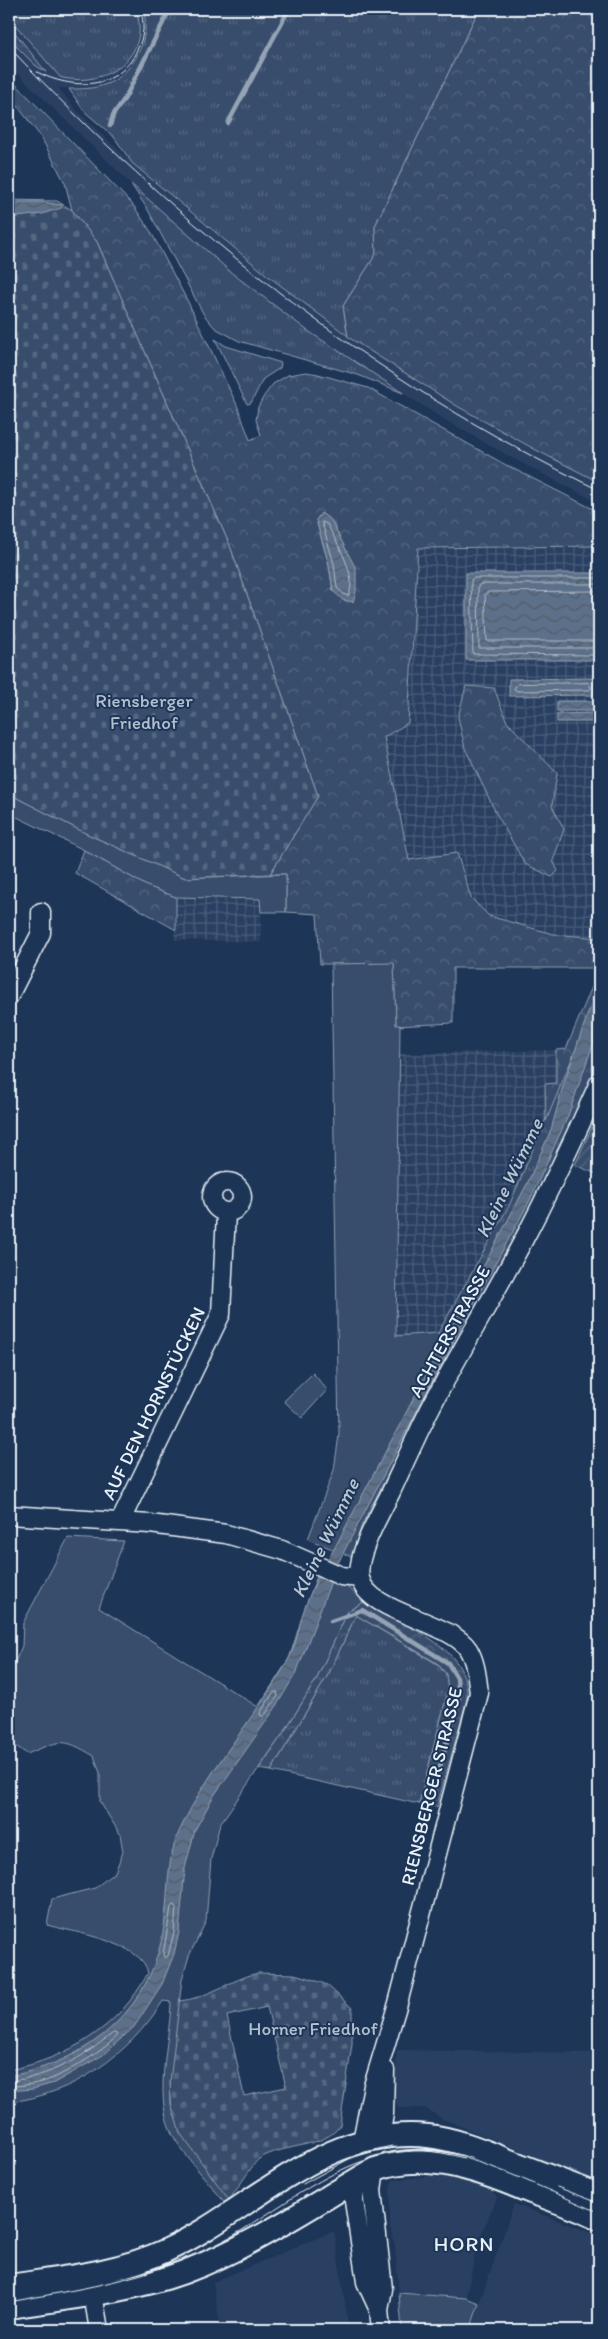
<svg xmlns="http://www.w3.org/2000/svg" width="608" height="2339" viewBox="0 0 608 2339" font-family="Itim,sans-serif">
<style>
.built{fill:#2a4162}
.industrial{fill:url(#industrial-grid)}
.grass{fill:url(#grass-tufts);stroke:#909fb2}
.forest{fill:url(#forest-crowns);stroke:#909fb2;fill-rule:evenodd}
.cemetery{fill:url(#cemetery-stones);stroke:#909fb2;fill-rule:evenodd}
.park{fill:#374d6c;stroke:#909fb2}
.garden{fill:url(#garden-furrows);stroke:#909fb2}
.water{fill:url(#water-waves);stroke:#95a4b5}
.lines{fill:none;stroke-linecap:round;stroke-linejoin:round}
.shore{stroke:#b0bdcc;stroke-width:1}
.stream{stroke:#95a4b5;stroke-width:4.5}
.minor-casing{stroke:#e8f1f8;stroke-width:21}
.major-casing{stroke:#e8f1f8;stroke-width:26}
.minor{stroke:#1d3557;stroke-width:18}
.major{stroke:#1d3557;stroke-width:22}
.tram{stroke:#e8f1f8;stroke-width:1}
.labels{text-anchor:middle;stroke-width:4;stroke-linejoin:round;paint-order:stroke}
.park-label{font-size:19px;fill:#b3c0ce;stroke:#1d3557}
.street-label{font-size:19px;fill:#e8f1f8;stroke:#1d3557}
.water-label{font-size:20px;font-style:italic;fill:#b7c4d1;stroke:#1d3557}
.quarter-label{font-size:21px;letter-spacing:1px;fill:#e8f1f8;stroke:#1d3557}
</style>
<defs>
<pattern id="industrial-grid" width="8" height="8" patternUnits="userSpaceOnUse" patternTransform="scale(1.25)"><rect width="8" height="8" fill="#2a4162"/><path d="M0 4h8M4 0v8" fill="none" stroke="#495d79"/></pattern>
<pattern id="grass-tufts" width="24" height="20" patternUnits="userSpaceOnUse" patternTransform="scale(1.25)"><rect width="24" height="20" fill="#374d6c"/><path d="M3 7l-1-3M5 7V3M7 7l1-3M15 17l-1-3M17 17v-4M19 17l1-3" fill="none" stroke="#546782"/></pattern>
<pattern id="forest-crowns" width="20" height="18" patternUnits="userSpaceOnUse" patternTransform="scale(1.25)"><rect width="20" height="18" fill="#374d6c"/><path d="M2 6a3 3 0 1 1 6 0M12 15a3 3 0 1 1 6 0" fill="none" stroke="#546782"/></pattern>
<pattern id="cemetery-stones" width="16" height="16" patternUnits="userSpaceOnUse" patternTransform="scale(1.25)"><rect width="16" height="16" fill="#374d6c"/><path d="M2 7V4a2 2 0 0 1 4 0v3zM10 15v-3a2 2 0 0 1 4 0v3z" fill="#546782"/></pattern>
<pattern id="garden-furrows" width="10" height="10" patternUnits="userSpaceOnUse" patternTransform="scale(1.25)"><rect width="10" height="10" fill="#374d6c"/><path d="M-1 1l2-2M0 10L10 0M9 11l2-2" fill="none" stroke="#546782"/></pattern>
<pattern id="water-waves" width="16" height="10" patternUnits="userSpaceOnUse" patternTransform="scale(1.25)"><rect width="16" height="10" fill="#5d7089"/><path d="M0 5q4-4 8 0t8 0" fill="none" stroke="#505a66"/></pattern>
</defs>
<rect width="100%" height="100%" fill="#1d3557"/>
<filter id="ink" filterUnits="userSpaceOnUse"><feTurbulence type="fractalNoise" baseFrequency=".02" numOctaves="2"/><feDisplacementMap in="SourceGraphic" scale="10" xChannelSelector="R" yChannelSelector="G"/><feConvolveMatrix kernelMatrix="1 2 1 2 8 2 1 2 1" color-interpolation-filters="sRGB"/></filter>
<g filter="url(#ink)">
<!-- built -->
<path class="built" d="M136,9H143L146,19L145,34L133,62L120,75L106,85L88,89L58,88L81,115L132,163L190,213L268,276L348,336L457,406L536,450L599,482V503L512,458L440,417L308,331L233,274L131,184L9,65V39L21,52L45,71L9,25V16L60,77L98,78L108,74L117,69L138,13Z
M397,2050L599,2053V2182L534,2158L521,2150L445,2120L424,2108H399L394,2101Z
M430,2176L461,2180L491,2190L497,2197L477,2245L466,2298L399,2293L395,2245L390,2228V2188L393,2180Z
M514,2204L599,2236V2330L582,2325L580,2330H470Z
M334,2231L349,2330H221L213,2282Z"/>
<!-- industrial -->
<path class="industrial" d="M599,546V938L553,934L489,916L471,898L457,853L409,860L384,737L408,723L418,548Z
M176,897L261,899V942L175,940Z
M556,1050V1084H545L546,1121L509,1206L473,1273L438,1333L396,1336L399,1054Z"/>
<!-- grass -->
<path class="grass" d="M9,9H136C152,57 106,87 63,78L60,77L12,21L9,16Z
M143,9H479L375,226L376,254L343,306L348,336L268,276L132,163L114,137L84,111L69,89C81,89 93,89 104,85C133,76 152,37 143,9Z
M9,25L46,72L35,65L9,39Z
M131,184L233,274L308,331L403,393L358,375L239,341L215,328L204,315L148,210Z
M215,339L226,346L281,363L280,368L263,379L251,403L247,404Z
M599,1037V1062L561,1146L521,1227L456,1344L438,1333L509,1206L578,1043Z
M356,1615L437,1664L446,1674L448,1691L419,1804L271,1771L329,1673Z"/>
<!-- forest -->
<path class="forest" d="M479,9H599V482L536,450L457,406L348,337L343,306L376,254L375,226Z
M9,77L133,205L151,232L188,302L237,405L250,440L261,435L256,420L258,407L264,396L273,384L288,375L306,372L318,374L368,388L506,465L599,512V546L418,548L408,723L384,737L409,860L457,853L471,898L489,916L553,934L599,938V968H453V1023L396,1026L394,964H320L317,914L286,912V874H270L318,796L230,546L97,242L72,210L65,183L41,137L9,95ZM316,520L346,552L356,569L333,591L329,565Z
M466,686L494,688L507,722L557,773L552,806L564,829L553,861L558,871L552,877L525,864L496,813L465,748L458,717Z
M84,850L147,886L176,897V930L75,873Z
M599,970V1037L578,1044L546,1121L545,1084L556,1083V1050L566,1049Z
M365,1601C402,1628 470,1643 467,1699L437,1807L419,1804L448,1691L446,1674L437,1663L356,1615L329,1673L271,1771L259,1769L284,1732L317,1678L348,1611Z"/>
<!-- cemetery -->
<path class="cemetery" d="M9,200L57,201L72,210L97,242L230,546L318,796L270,874L185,878L87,834L9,794Z
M258,1973L294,1974L309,1978L327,1985L352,2008V2044L340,2125C327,2148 281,2144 259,2159C254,2162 235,2193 229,2200C213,2179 194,2158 181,2135C161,2100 174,2039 179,2001C207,1999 231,1979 258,1973ZM267,2007L286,2087L244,2096L227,2016Z"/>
<!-- park -->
<path class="park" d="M9,794L87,834L185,878L286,874V912H261L260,899L176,897L147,886L84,850L9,813Z
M394,963L396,1025H400L396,1336L438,1333L456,1344L362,1524L352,1557L308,1539L334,1470L339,1435L331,964Z
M313,1373L327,1390L302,1418L284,1401Z
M68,1538L124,1541L99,1608L258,1707L289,1659L304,1611L317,1576L340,1582L365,1601L348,1611L317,1678L284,1732L220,1824L211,1859L206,1921L189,1956L182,1979L170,2082L171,2104L180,2133L229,2200L225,2203C209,2182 189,2162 175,2139C151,2099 170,2045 171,2002L163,2001C129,2055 73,2095 9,2102V2070C68,2058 120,2027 148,1973C143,1942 72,1932 47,1925L52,1899L95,1888L115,1872L123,1852L120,1834L100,1802V1773L94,1756C62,1737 61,1740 27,1754L9,1741V1676L22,1646L23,1623Z
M399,2293L466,2298L479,2303L470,2330H402Z"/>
<!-- garden -->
<path class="garden" d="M599,1111V1175L575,1165Z"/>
<!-- water -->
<path class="water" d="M19,202H42L62,205L61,208L42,214L9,218V204Z
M321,513L331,520L356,569V592L353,602L343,600L333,591L329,565L316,520Z
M466,573H599V660H466Z
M596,678V695L509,696V679Z
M557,701H595V711H557Z
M595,713V722H557V714Z
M597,987H599V1027L568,1116L529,1202L458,1332L338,1563L297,1671L274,1710L213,1797L195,1830L185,1868L179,1932L174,1954L162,1984L134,2027L103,2055L54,2083L33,2089L9,2091V2076C86,2062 149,2013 163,1932C169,1900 165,1862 179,1832C207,1770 255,1719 288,1660C297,1645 298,1627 304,1610C312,1588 322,1569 334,1549L527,1184L551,1130L563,1086Z"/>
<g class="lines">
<!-- shore -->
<path class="shore" d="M322,522L327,524C336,542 359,577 348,596L345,595L337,588L334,564Z
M599,578H474L471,580L473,654L599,655
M599,584H480L478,587L479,648H599
M599,591L488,592L485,594L487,641H599
M589,683L591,688L589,690L517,691L514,689L517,684Z
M277,1692L278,1696L264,1716H261L260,1713L273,1693Z
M174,1905L176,1908L174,1932L168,1956L165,1958L163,1955L171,1907Z
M9,2081C48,2078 84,2057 113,2033L117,2034C113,2046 64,2074 51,2079C37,2084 23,2086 9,2086"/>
<!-- stream -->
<path class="stream" d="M228,123L289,9
M110,126L113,115L125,98L170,9
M331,1621L362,1610L448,1663L457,1678L459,1696L430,1804"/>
<!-- minor casing -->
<g class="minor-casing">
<path id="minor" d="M9,996L41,933V912
M212 1197a15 15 0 1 1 30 0a15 15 0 1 1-30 0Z
M9,1515L150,1524L226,1534L282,1550L341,1576L360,1578
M120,1522L221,1314L226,1213
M380,2138L384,2114L385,2070
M362,2141L373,2086L398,2003L479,1693C477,1678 476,1662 468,1649C450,1621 367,1613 360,1578C355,1556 380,1514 390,1494C404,1464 417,1434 432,1405C461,1350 493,1297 522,1243C550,1190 575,1137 599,1083
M375,2169L372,2190L383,2289L379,2310
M355,2180L354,2201L366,2282L379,2310L381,2330
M93,2294L99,2330"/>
</g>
<!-- major casing -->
<g class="major-casing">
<path id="major" d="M9,2286C61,2278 118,2273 167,2250C253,2210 324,2125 428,2136C456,2139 482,2150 507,2160C538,2172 569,2184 599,2195
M9,2307C67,2298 129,2292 184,2272C253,2246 312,2205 375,2169C429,2150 482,2172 531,2192C554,2200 577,2209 599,2219"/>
</g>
<!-- minor -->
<use href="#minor" class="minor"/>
<!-- major -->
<use href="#major" class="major"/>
<!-- tram -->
<path class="tram" d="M9,47C179,227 375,383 599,490
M37,72C72,90 119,91 137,50C144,37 145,23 140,9
M303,2184L360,2153L392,2146
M557,2187L599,2203
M9,2302C75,2290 140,2280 202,2252C274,2219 338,2149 422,2151C474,2152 549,2192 599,2212"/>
</g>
</g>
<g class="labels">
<!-- park labels -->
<g class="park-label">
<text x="144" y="707">Riensberger<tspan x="144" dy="22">Friedhof</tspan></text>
<text x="313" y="2035">Horner Friedhof</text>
</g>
<!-- street labels -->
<g class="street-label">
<text transform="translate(449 1331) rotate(-61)" y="7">ACHTERSTRASSE</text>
<text transform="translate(153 1403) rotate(-64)" y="7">AUF DEN HORNSTÜCKEN</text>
<text transform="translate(431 1786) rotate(-76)" y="7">RIENSBERGER STRASSE</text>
</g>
<!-- water labels -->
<g class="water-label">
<text transform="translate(509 1178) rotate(-64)" y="7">Kleine Wümme</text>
<text transform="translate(325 1538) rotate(-64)" y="7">Kleine Wümme</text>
</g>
<!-- quarter labels -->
<g class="quarter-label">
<text x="464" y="2251">HORN</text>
</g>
</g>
<!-- margin -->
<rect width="608" height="2339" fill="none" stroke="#1d3557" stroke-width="30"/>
<rect x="15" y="15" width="578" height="2309" fill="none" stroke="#e8f1f8" stroke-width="2" filter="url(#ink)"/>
</svg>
